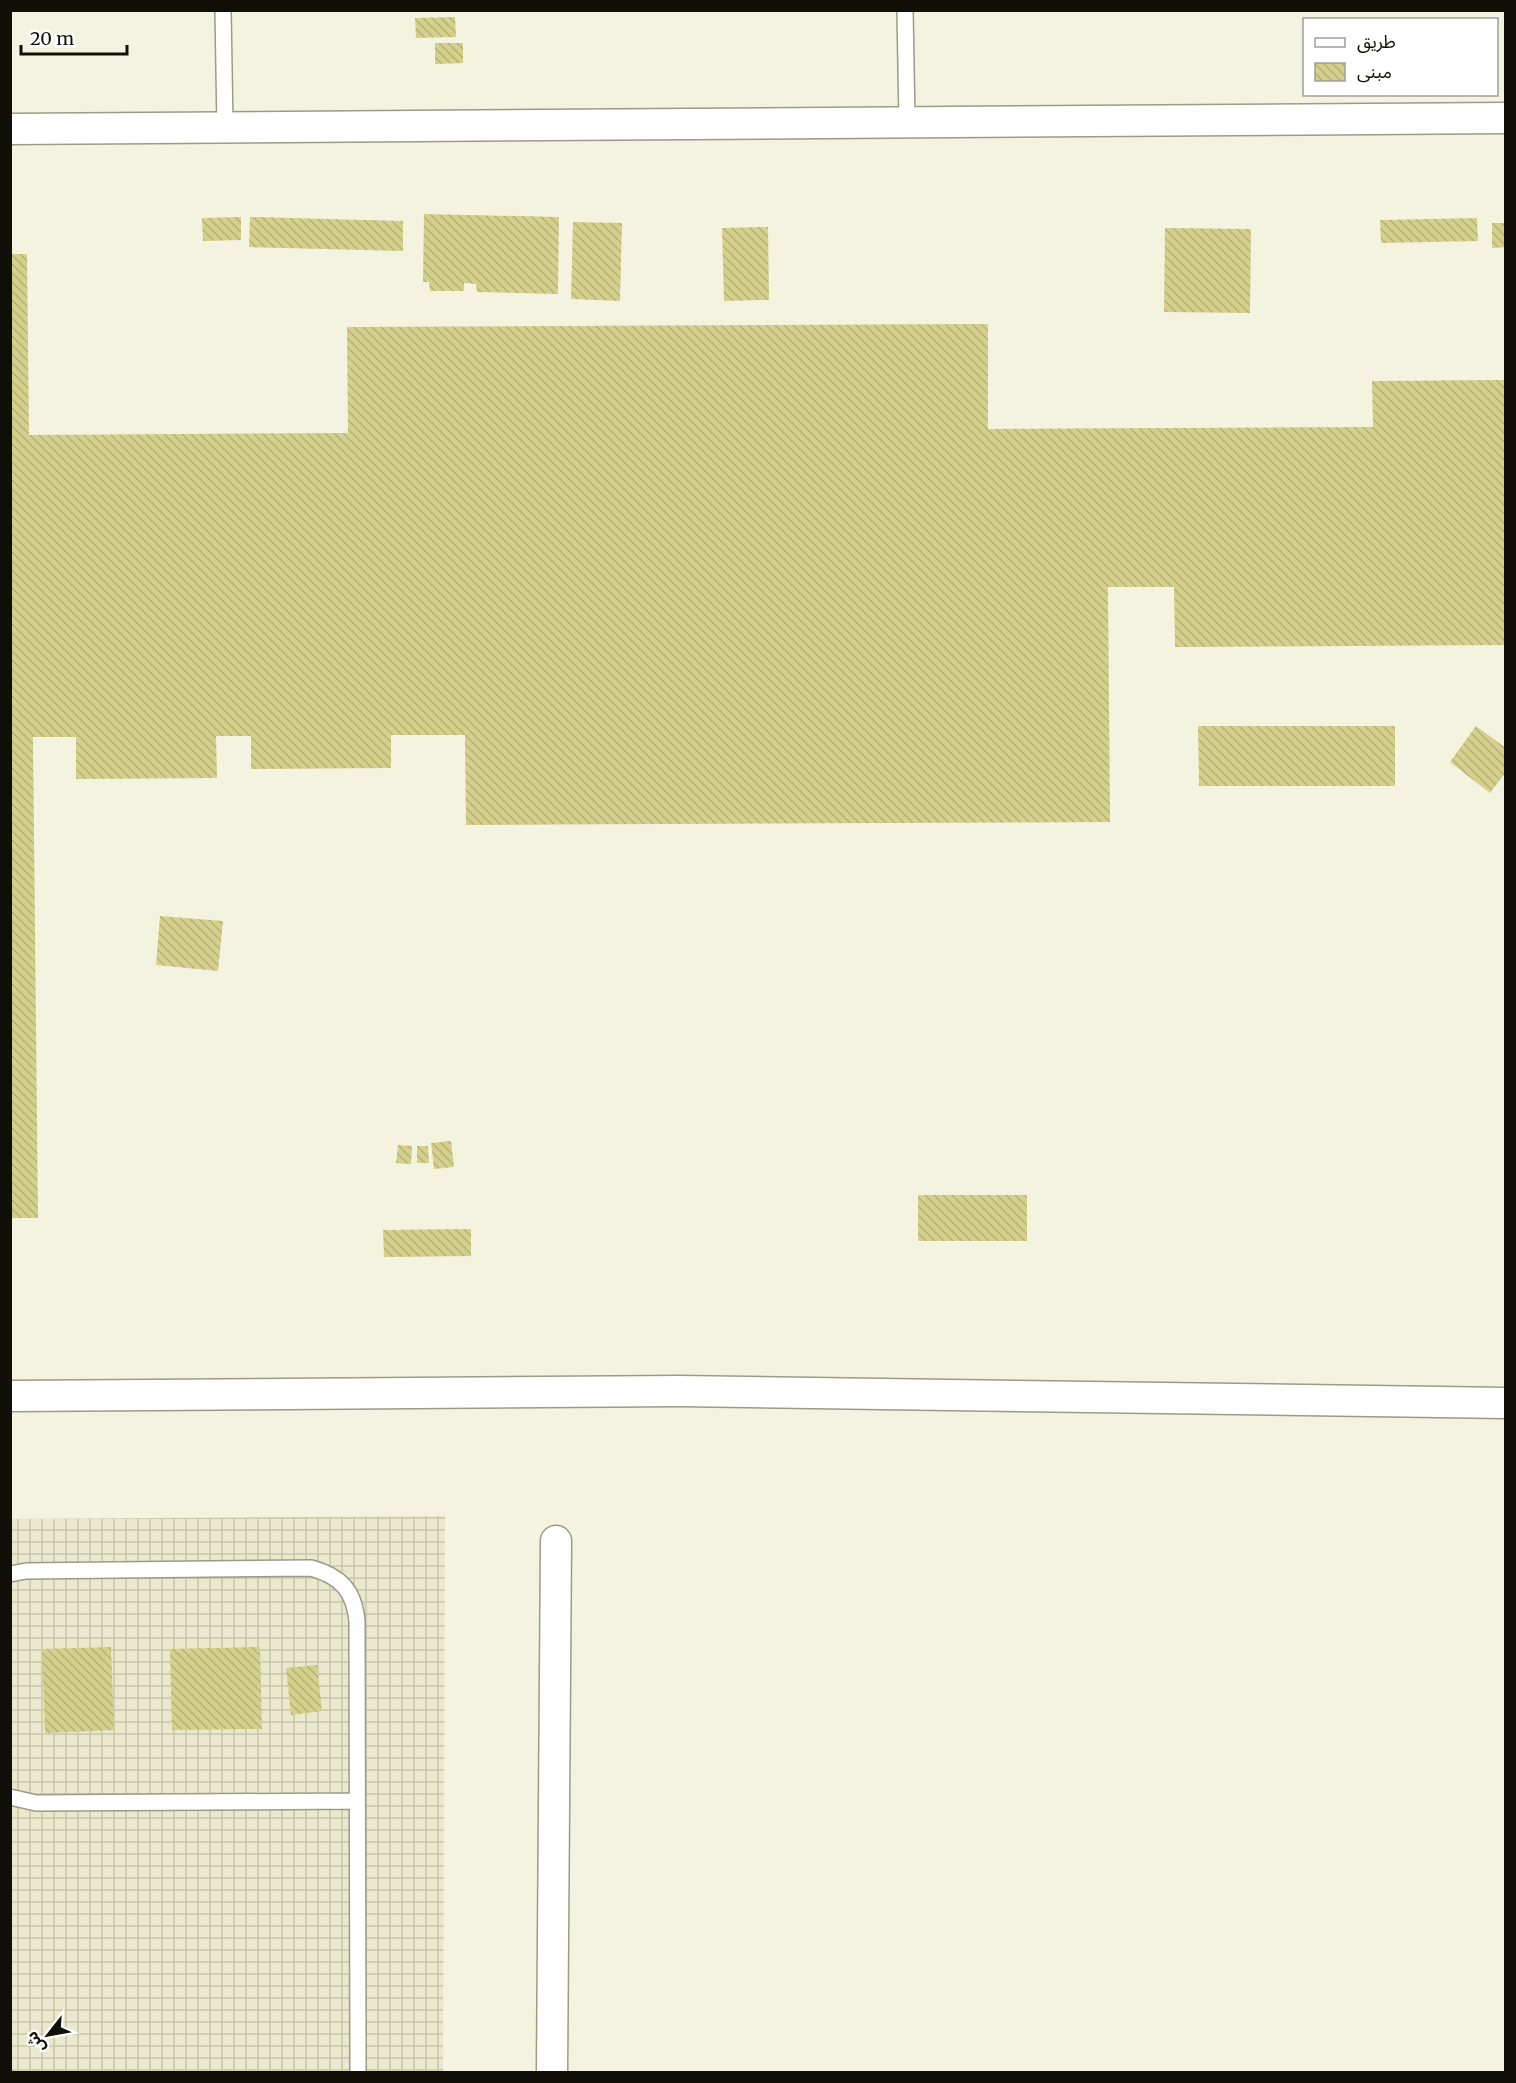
<svg xmlns="http://www.w3.org/2000/svg" width="1516" height="2083" viewBox="0 0 1516 2083" font-family="Merriweather,'Noto Sans Arabic',serif">
<style>
.industrial{fill:url(#industrial-grid)}
.building{fill:url(#building-back-hatch)}
.lines{fill:none;stroke-linecap:round;stroke-linejoin:round}
.service-casing{stroke:#9c9b88;stroke-width:18}
.minor-casing{stroke:#9c9b88;stroke-width:33}
.service{stroke:#fff;stroke-width:15}
.minor{stroke:#fff;stroke-width:30}
</style>
<defs>
<pattern id="industrial-grid" width="8" height="8" patternUnits="userSpaceOnUse" patternTransform="scale(1.5)"><rect width="8" height="8" fill="#eae9cd"/><path d="M0 4h8M4 0v8" fill="none" stroke="#c8c7af"/></pattern>
<pattern id="building-back-hatch" width="6" height="6" patternUnits="userSpaceOnUse" patternTransform="scale(1.5)"><rect width="6" height="6" fill="#d5d08c"/><path d="M-1 5l2 2M0 0l6 6M5-1l2 2" fill="none" stroke="#b6b277"/></pattern>
</defs>
<rect width="100%" height="100%" fill="#f4f3df"/>
<!-- industrial -->
<path class="industrial" d="M445,1516L443,2072H11L10,1519Z"/>
<!-- building -->
<path class="building" d="M455,17L456,37L416,38L415,18Z
M435,43H463V63L435,64Z
M424,214L559,217L558,294L477,292L476,284L464,283V291H430L429,282H423Z
M241,217V240L203,241L202,218Z
M250,217L403,221V251L249,247Z
M1477,218L1478,241L1381,243L1380,220Z
M573,222L622,223L620,301L571,299Z
M1492,223H1506V247L1492,248Z
M768,227L769,300L724,301L722,228Z
M1165,228L1251,229L1250,313L1164,312Z
M10,254H27L29,435L348,433L347,327L988,324V429L1373,427L1372,381L1506,380V645L1175,647L1174,587H1108L1110,822L466,825L465,735H391V768L251,769V736H216L217,778L76,779V737H33L38,1218H10Z
M1198,726H1395V786H1199Z
M1476,726L1506,748V772L1490,793L1450,762Z
M160,916L223,921L218,971L156,965Z
M451,1141L454,1167L434,1169L431,1143Z
M398,1145L412,1146L411,1164L396,1163Z
M417,1146H428L429,1163H417Z
M918,1195H1027V1241H918Z
M471,1229V1256L384,1257L383,1230Z
M111,1647L114,1730L45,1733L42,1649Z
M260,1647L262,1729L172,1730L170,1649Z
M317,1665L322,1711L291,1715L286,1668Z"/>
<g class="lines">
<!-- service casing -->
<g class="service-casing">
<path id="service" d="M223,10L225,127
M905,10L907,122
M10,1574L26,1571L311,1568C340,1576 354,1590 357,1621L358,2072
M10,1797L36,1803L356,1801"/>
</g>
<!-- minor casing -->
<g class="minor-casing">
<path id="minor" d="M10,129L1506,118
M10,1396L680,1391L1506,1403
M552,2072L556,1541"/>
</g>
<!-- service -->
<use href="#service" class="service"/>
<!-- minor -->
<use href="#minor" class="minor"/>
</g>
<!-- border -->
<rect width="1516" height="2083" fill="none" stroke="#101009" stroke-width="24"/>
<!-- legend -->
<rect x="1303" y="18" width="195" height="78" fill="#ffffff" stroke="#9f9f9d" stroke-width="1.5"/>
<rect x="1315" y="38" width="30" height="9" fill="#ffffff" stroke="#9f9f9d" stroke-width="1.5"/>
<text x="1357" y="48" font-size="18" fill="#101009">طريق</text>
<rect x="1315" y="63" width="30" height="18" fill="url(#building-back-hatch)" stroke="#9f9f9d" stroke-width="1.5"/>
<text x="1357" y="78" font-size="18" fill="#101009">مبنى</text>
<!-- north arrow -->
<g transform="translate(48 2035) rotate(239)" stroke="#ffffff" stroke-width="4.5" paint-order="stroke">
<path d="M0-4.5L10 22L0 15L-10 22Z" fill="#101009"/>
<text y="-9" font-size="16" font-weight="bold" text-anchor="middle" fill="#101009">ش</text>
</g>
<!-- scale -->
<path d="M21 45v9h106v-9" fill="none" stroke="#101009" stroke-width="3"/>
<text x="30" y="45" font-size="18" fill="#101009" stroke="#ffffff" stroke-width="4.5" paint-order="stroke">20 m</text>
</svg>
